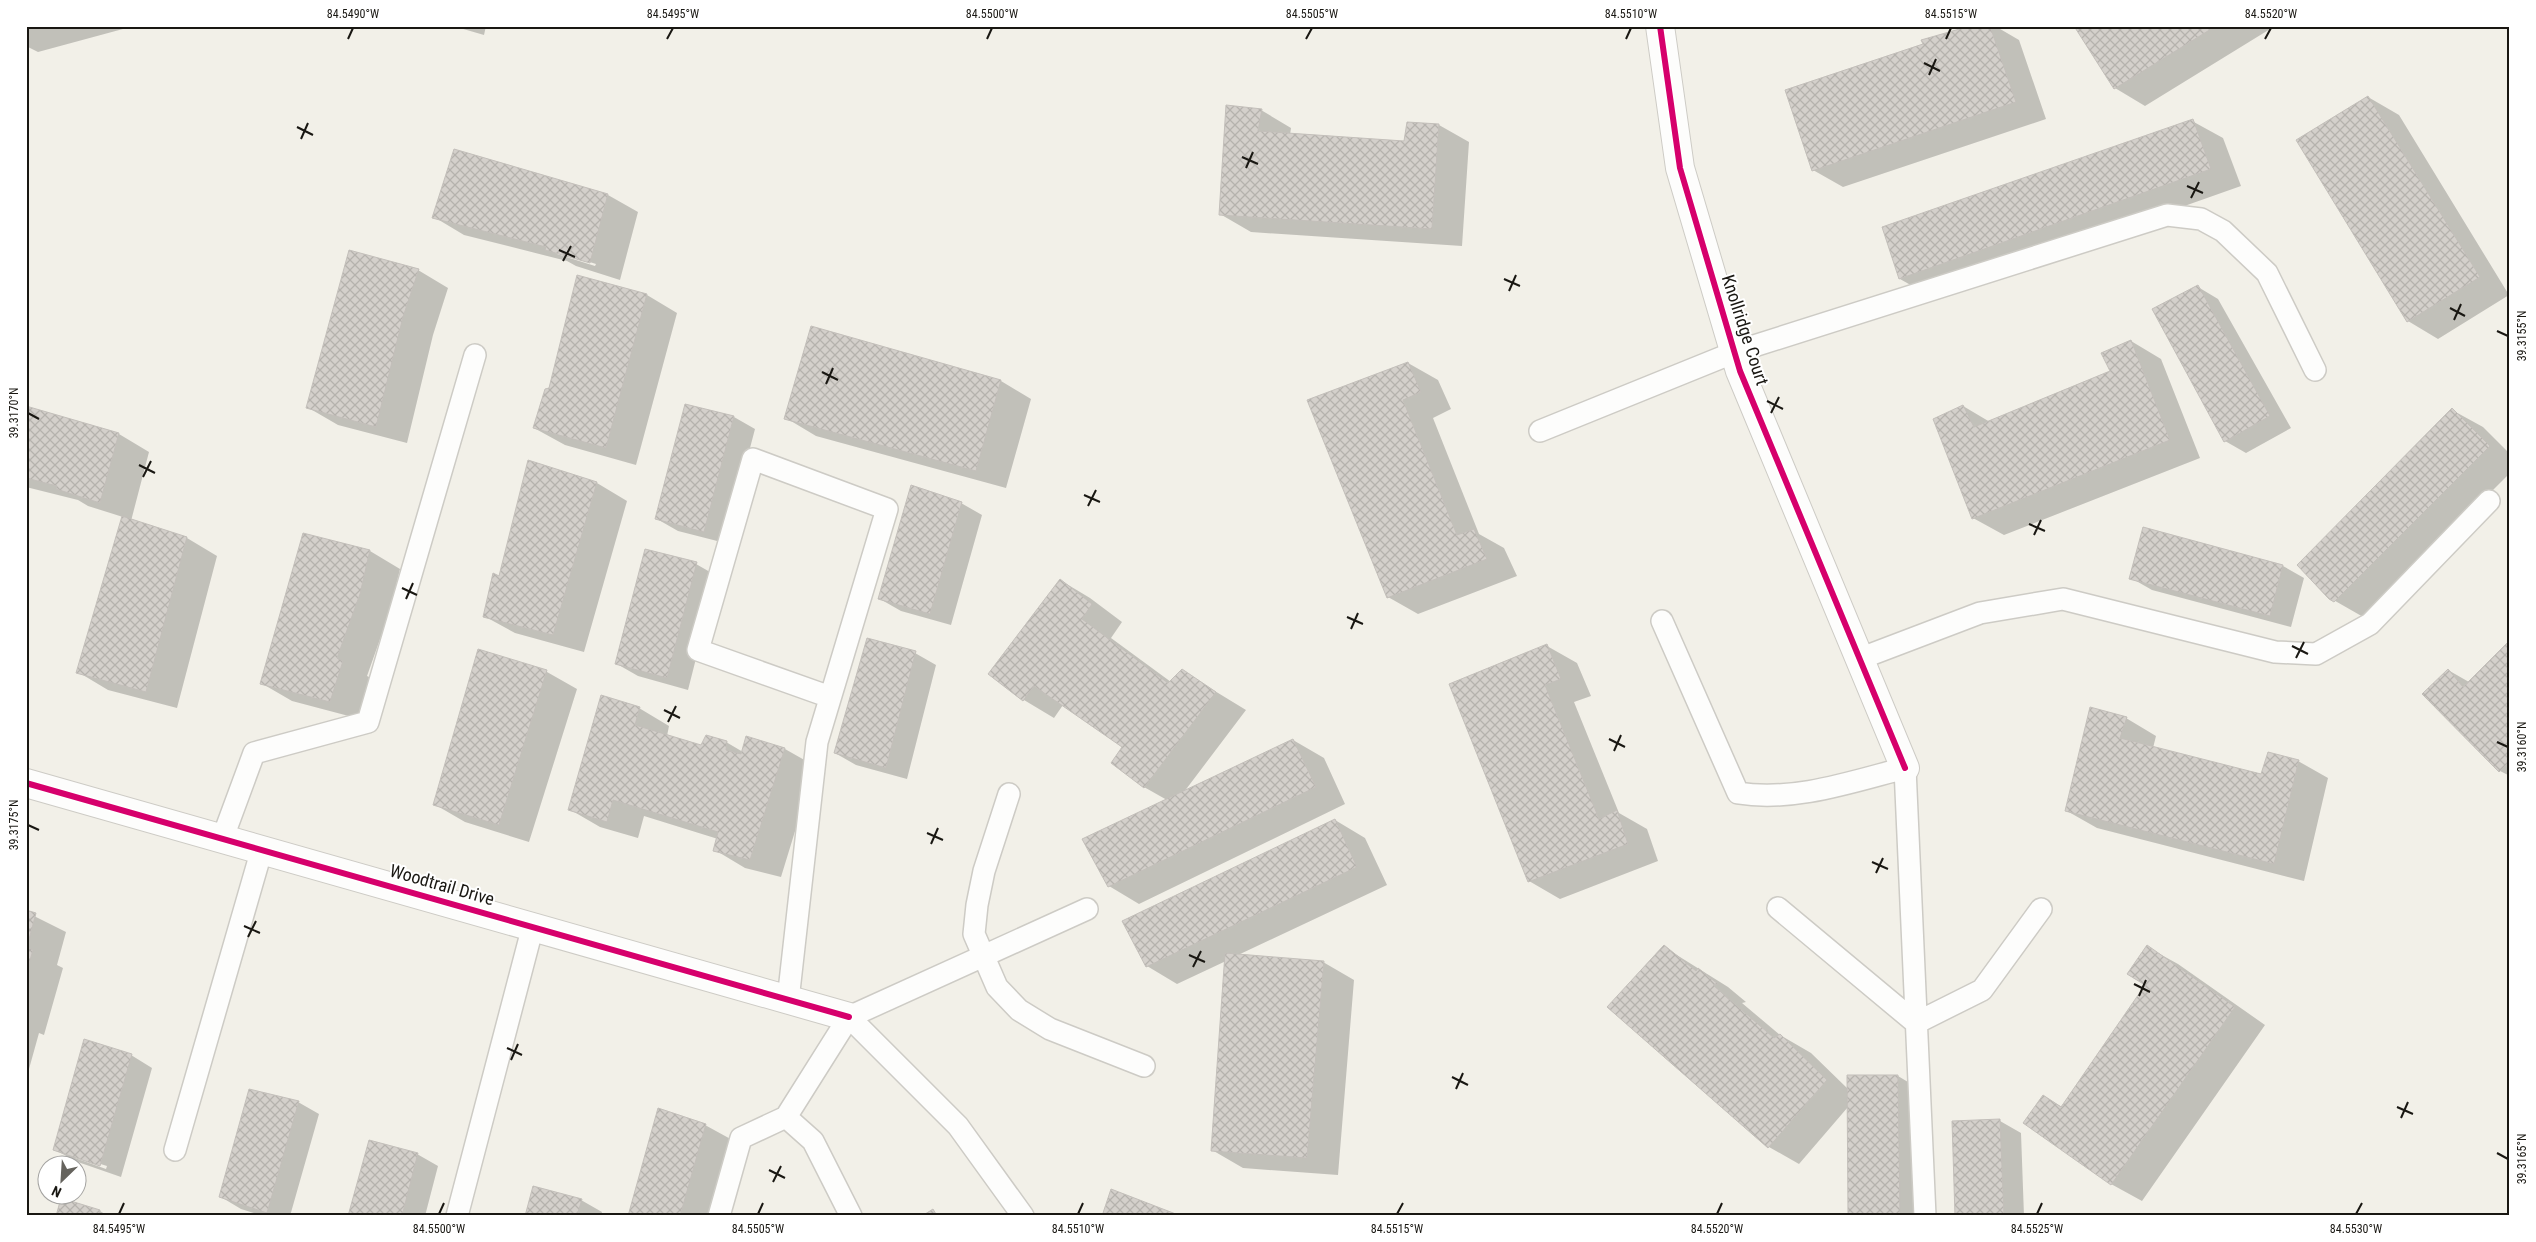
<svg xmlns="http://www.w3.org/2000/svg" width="2536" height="1242" viewBox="0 0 2536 1242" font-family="'Roboto Condensed',sans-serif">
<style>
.shadow{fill:#0003;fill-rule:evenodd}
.building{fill:url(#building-cross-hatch);stroke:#c3bfba}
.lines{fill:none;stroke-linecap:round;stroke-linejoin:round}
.lane-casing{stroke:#cdcbc5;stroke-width:24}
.street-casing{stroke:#cdcbc5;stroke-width:30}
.lane{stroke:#fdfdfc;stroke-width:21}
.street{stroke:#fdfdfc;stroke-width:28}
.cycleway-casing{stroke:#fff;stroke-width:9}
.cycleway{stroke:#d6006c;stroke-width:6}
.ticks{fill:none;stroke:#191712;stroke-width:2}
.labels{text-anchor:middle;stroke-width:4;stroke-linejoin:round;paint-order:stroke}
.street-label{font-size:18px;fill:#191712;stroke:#fff}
.neatline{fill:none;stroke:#191712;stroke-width:2}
.ticks-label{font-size:12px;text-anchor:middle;fill:#191712}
</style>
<defs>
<pattern id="building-cross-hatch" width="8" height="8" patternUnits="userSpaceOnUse" patternTransform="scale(1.25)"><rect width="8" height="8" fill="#d4d0cb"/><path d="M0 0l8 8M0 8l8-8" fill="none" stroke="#b5b2ad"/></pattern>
</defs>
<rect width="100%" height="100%" fill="#f2f0e8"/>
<!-- shadow -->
<path class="shadow" d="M26,26H134L38,52L26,46Z
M453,26H486L484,35Z
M1974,26H1995L2019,40L2046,119L1843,187L1813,170L1924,45Z
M2076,26H2275L2145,106L2115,88Z
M2368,97L2399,115L2509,295L2438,339L2408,321Z
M1261,110L1291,128L1290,135L1406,142L1408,123L1439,125L1469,142L1462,246L1251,232L1220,214Z
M2192,121L2223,138L2241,186L1930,296L1900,279Z
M455,150L608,195L638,212L620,280L576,266L567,261L464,235L434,217ZM552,250L596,264L595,266L557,254Z
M418,270L448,288L433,335L407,443L338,425L307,407Z
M578,276L647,295L677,313L636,465L565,445L534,428L550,389Z
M2198,287L2218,299L2291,428L2246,453L2225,441Z
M812,327L1001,381L1031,399L1006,488L816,436L786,418Z
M2131,341L2161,359L2200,458L2004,535L1973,518L1963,406L1990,422L2111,372Z
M1408,363L1438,380L1451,409L1433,418L1479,534L1504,548L1517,576L1418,614L1388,597L1309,401Z
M686,405L734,417L755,429L725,543L678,531L657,519Z
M26,408L119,434L149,452L131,521L187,538L217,556L177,708L108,690L78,672L123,517L88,506L78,500L26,487Z
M2452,410L2483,427L2510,454V473L2365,618L2330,598Z
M529,462L597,483L627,501L584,652L515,633L484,616L499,578Z
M961,503L982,515L951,625L901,611L880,599Z
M2144,528L2283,566L2304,578L2291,627L2152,590L2131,578Z
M370,551L400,569L390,611L367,676L373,679L360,719L292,701L261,683Z
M696,564L717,576L688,690L638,676L617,664Z
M1060,580L1090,598L1122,622L1111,638L1171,682L1182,671L1246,710L1184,792L1293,740L1324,758L1345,804L1139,904L1109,886L1167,800L1144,787L1124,747L1063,705L1054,718L1024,700L990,674Z
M2510,642V776L2500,771L2448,670L2469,682Z
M1547,646L1577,663L1591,696L1574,702L1619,813L1647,829L1658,861L1560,899L1529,881Z
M479,650L547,672L577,689L529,842L465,822L434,804Z
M915,653L936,665L907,779L856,765L835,753Z
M639,708L669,726L667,736L702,747L726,742L743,752L747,738L785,749L815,766L781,877L745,868L715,850L718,839L644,816L638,838L600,827L569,809Z
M2126,718L2156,736L2153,748L2262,775L2298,761L2328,778L2304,881L2097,828L2067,811Z
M1335,820L1365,838L1387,885L1238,955L1323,962L1354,980L1338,1175L1243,1168L1212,1150L1226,961L1177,984L1147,966Z
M26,912L66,932L57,965L63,968L44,1035L39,1033L29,1069H26Z
M1664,947L1728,987L1746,1002L1742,1003L1780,1035L1811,1053L1848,1089L1898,1076L1928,1094L1929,1216H1850L1848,1107L1799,1164L1769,1147Z
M2147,947L2178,964L2265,1025L2142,1201L2111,1184L2044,1096L2062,1107L2147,985Z
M131,1055L152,1068L121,1177L75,1161L54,1149ZM75,1156L107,1166L106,1169L75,1158Z
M298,1102L319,1114L290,1216H263L241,1209L221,1197Z
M2000,1121L2021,1133L2024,1216H1957L1953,1122Z
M705,1125L736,1142L715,1216H629Z
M417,1154L438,1166L425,1216H349Z
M581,1200L602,1212L601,1216H526Z
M100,1211L108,1216H57Z"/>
<!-- building -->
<path class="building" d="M1970,26H1990L2016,102L1812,171L1785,90L1923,44L1921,40Z
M2074,26H2216L2114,89Z
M2368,96L2480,277L2407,322L2296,140Z
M1226,105L1262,109L1258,131L1404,141L1407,122L1439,124L1432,229L1219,215Z
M2193,119L2211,169L1899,279L1882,227Z
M454,149L608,194L590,263L545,250L546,247L432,218Z
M349,250L419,269L403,317L376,427L306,408Z
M577,275L647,294L606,448L533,428L545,389L549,388Z
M2198,285L2270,416L2224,442L2152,309Z
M811,326L1001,380L976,471L784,419Z
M2131,340L2170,440L1972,519L1933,419L1963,405L1974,427L2110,371L2101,353Z
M1408,362L1421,392L1403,400L1457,535L1474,529L1487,559L1387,598L1307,400Z
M685,404L734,416L704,532L655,519Z
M26,406L119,433L100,503L56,489L57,486L26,478Z
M2452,408L2490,446L2334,602L2329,599L2297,565Z
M528,460L597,482L553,635L483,617L493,573L499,576Z
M911,485L962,502L930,614L878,599Z
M122,516L187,537L146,692L76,673Z
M2143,527L2283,565L2270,616L2129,579Z
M303,533L370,550L360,594L337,658L343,661L330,702L260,684Z
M645,549L697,562L667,678L615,664Z
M1060,579L1092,604L1082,619L1168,683L1182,669L1216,692L1144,788L1111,763L1122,747L1034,686L1023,701L988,674Z
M867,638L916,651L886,768L834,753Z
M2510,640V761L2499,772L2422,694L2448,669L2463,687Z
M1547,644L1561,679L1545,685L1599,819L1617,810L1628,844L1528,882L1449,684Z
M478,649L547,670L499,825L433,805Z
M601,695L640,707L635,725L701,745L706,735L727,741L726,750L741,754L746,736L785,748L750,860L713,851L718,832L613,800L607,822L568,810Z
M2090,707L2127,717L2120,738L2261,774L2268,752L2299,760L2274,864L2065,811Z
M1293,739L1316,787L1108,887L1082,839Z
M1335,819L1357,867L1146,967L1122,921Z
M26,910L36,913L27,947L33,950L26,974Z
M1664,945L1696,971L1698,968L1718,984L1713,985L1774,1038L1780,1034L1827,1080L1768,1148L1607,1007Z
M2147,945L2235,1007L2111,1185L2023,1123L2043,1095L2061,1107L2145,985L2127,974Z
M1225,953L1324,961L1307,1158L1211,1151Z
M84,1039L132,1054L100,1166L53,1150Z
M1847,1075H1898L1900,1216H1848Z
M249,1089L299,1101L267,1213L219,1197Z
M658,1108L706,1124L680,1216H628Z
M2000,1119L2004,1216H1955L1952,1121Z
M369,1140L418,1153L402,1216H348Z
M533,1186L582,1199L577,1216H525Z
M1111,1189L1181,1216H1102Z
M61,1198L100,1210L99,1216H56Z
M933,1209L937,1216H922Z"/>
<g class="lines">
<!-- lane casing -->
<g class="lane-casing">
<path id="lane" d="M1540,431L1735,352L2167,215L2201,219L2223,231L2267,273L2315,370
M1662,621L1738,793C1794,802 1851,782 1905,768L1925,1216
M1859,659L1980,613L2063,599L2275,652L2316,654L2370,624L2489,501
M1009,794L984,871L977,905L974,934L997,987L1019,1010L1050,1029L1144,1066
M223,837L254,753L368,722L475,355
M1778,908L1916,1023L1982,990L2041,909
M788,1000L817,742L887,509L753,459L698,650L830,697
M849,1017L958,1126L1023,1216
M786,1117L813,1141L851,1216
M175,1150L262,849
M457,1216L533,926
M719,1216L741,1138L786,1117L849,1017L1087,909"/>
</g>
<!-- street casing -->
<g class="street-casing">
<path id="street" d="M1660,26L1680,168L1740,371L1905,768
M26,783L849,1017"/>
</g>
<!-- lane -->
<use href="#lane" class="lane"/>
<!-- street -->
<use href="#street" class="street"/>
<!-- cycleway casing -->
<g class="cycleway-casing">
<path id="cycleway" d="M1660,26L1680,168L1740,371L1905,768
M26,783L849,1017"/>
</g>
<!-- cycleway -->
<use href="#cycleway" class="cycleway"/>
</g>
<!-- ticks -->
<path class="ticks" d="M348,39L353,28M667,39L673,28M987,39L992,28M1306,39L1312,28M1626,39L1631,28M1946,39L1951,28M2265,39L2271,28M1924,63L1940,71M1929,75L1936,59M297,127L313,135M301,139L308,123M1242,157L1258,164M1246,168L1253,152M2187,186L2203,193M2191,198L2199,182M559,250L575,257M563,261L571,246M1504,279L1520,286M1509,291L1516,275M2450,308L2465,316M2454,320L2461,304M2497,331L2508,336M822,372L838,380M826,384L833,368M1767,401L1783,409M28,413L39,419M1771,413L1779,397M139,465L155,473M143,477L151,461M1084,495L1100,502M1088,506L1096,490M2029,524L2045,531M2034,535L2041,520M402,588L417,595M406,599L413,583M1347,617L1363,624M1351,629L1358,613M2292,646L2308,654M2296,658L2304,642M664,710L680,718M668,722L676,706M1609,739L1625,747M2497,742L2508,747M1614,751L1621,735M28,825L39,830M927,833L943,840M931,844L938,828M1872,862L1888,869M1876,873L1883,858M244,926L260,933M248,937L256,921M1189,955L1205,962M1193,967L1201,951M2134,984L2150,992M2139,996L2146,980M507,1048L522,1055M511,1060L518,1044M1452,1077L1468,1085M1456,1089L1463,1073M2397,1107L2413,1114M2401,1118L2408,1102M2497,1153L2508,1159M769,1170L785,1178M773,1182L781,1166M119,1214L124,1203M439,1214L444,1203M758,1214L763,1203M1078,1214L1083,1203M1397,1214L1403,1203M1717,1214L1722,1203M2037,1214L2042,1203M2356,1214L2362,1203"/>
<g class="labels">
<!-- street labels -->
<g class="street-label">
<text transform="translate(1745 330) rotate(72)" y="6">Knollridge Court</text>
<text transform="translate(442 885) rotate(16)" y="6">Woodtrail Drive</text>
</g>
</g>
<!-- border -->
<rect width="2536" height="1242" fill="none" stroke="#ffffff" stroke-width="55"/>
<!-- north arrow -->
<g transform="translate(62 1180) rotate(205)"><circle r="24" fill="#ffffff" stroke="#a3a2a0"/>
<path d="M0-4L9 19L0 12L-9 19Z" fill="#65635d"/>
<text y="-8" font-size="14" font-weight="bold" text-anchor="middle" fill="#191712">N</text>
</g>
<rect x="28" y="28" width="2480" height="1186" class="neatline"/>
<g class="ticks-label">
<text x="353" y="18">84.5490°W</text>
<text x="673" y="18">84.5495°W</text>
<text x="992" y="18">84.5500°W</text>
<text x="1312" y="18">84.5505°W</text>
<text x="1631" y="18">84.5510°W</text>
<text x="1951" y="18">84.5515°W</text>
<text x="2271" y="18">84.5520°W</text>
<text transform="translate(2522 336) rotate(-90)" y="4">39.3155°N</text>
<text transform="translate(14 413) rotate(-90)" y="4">39.3170°N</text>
<text transform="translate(2522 747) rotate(-90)" y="4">39.3160°N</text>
<text transform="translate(14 825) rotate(-90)" y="4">39.3175°N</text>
<text transform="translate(2522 1159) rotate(-90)" y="4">39.3165°N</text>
<text x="119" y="1233">84.5495°W</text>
<text x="439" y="1233">84.5500°W</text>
<text x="758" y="1233">84.5505°W</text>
<text x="1078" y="1233">84.5510°W</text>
<text x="1397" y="1233">84.5515°W</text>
<text x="1717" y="1233">84.5520°W</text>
<text x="2037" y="1233">84.5525°W</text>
<text x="2356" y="1233">84.5530°W</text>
</g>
</svg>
